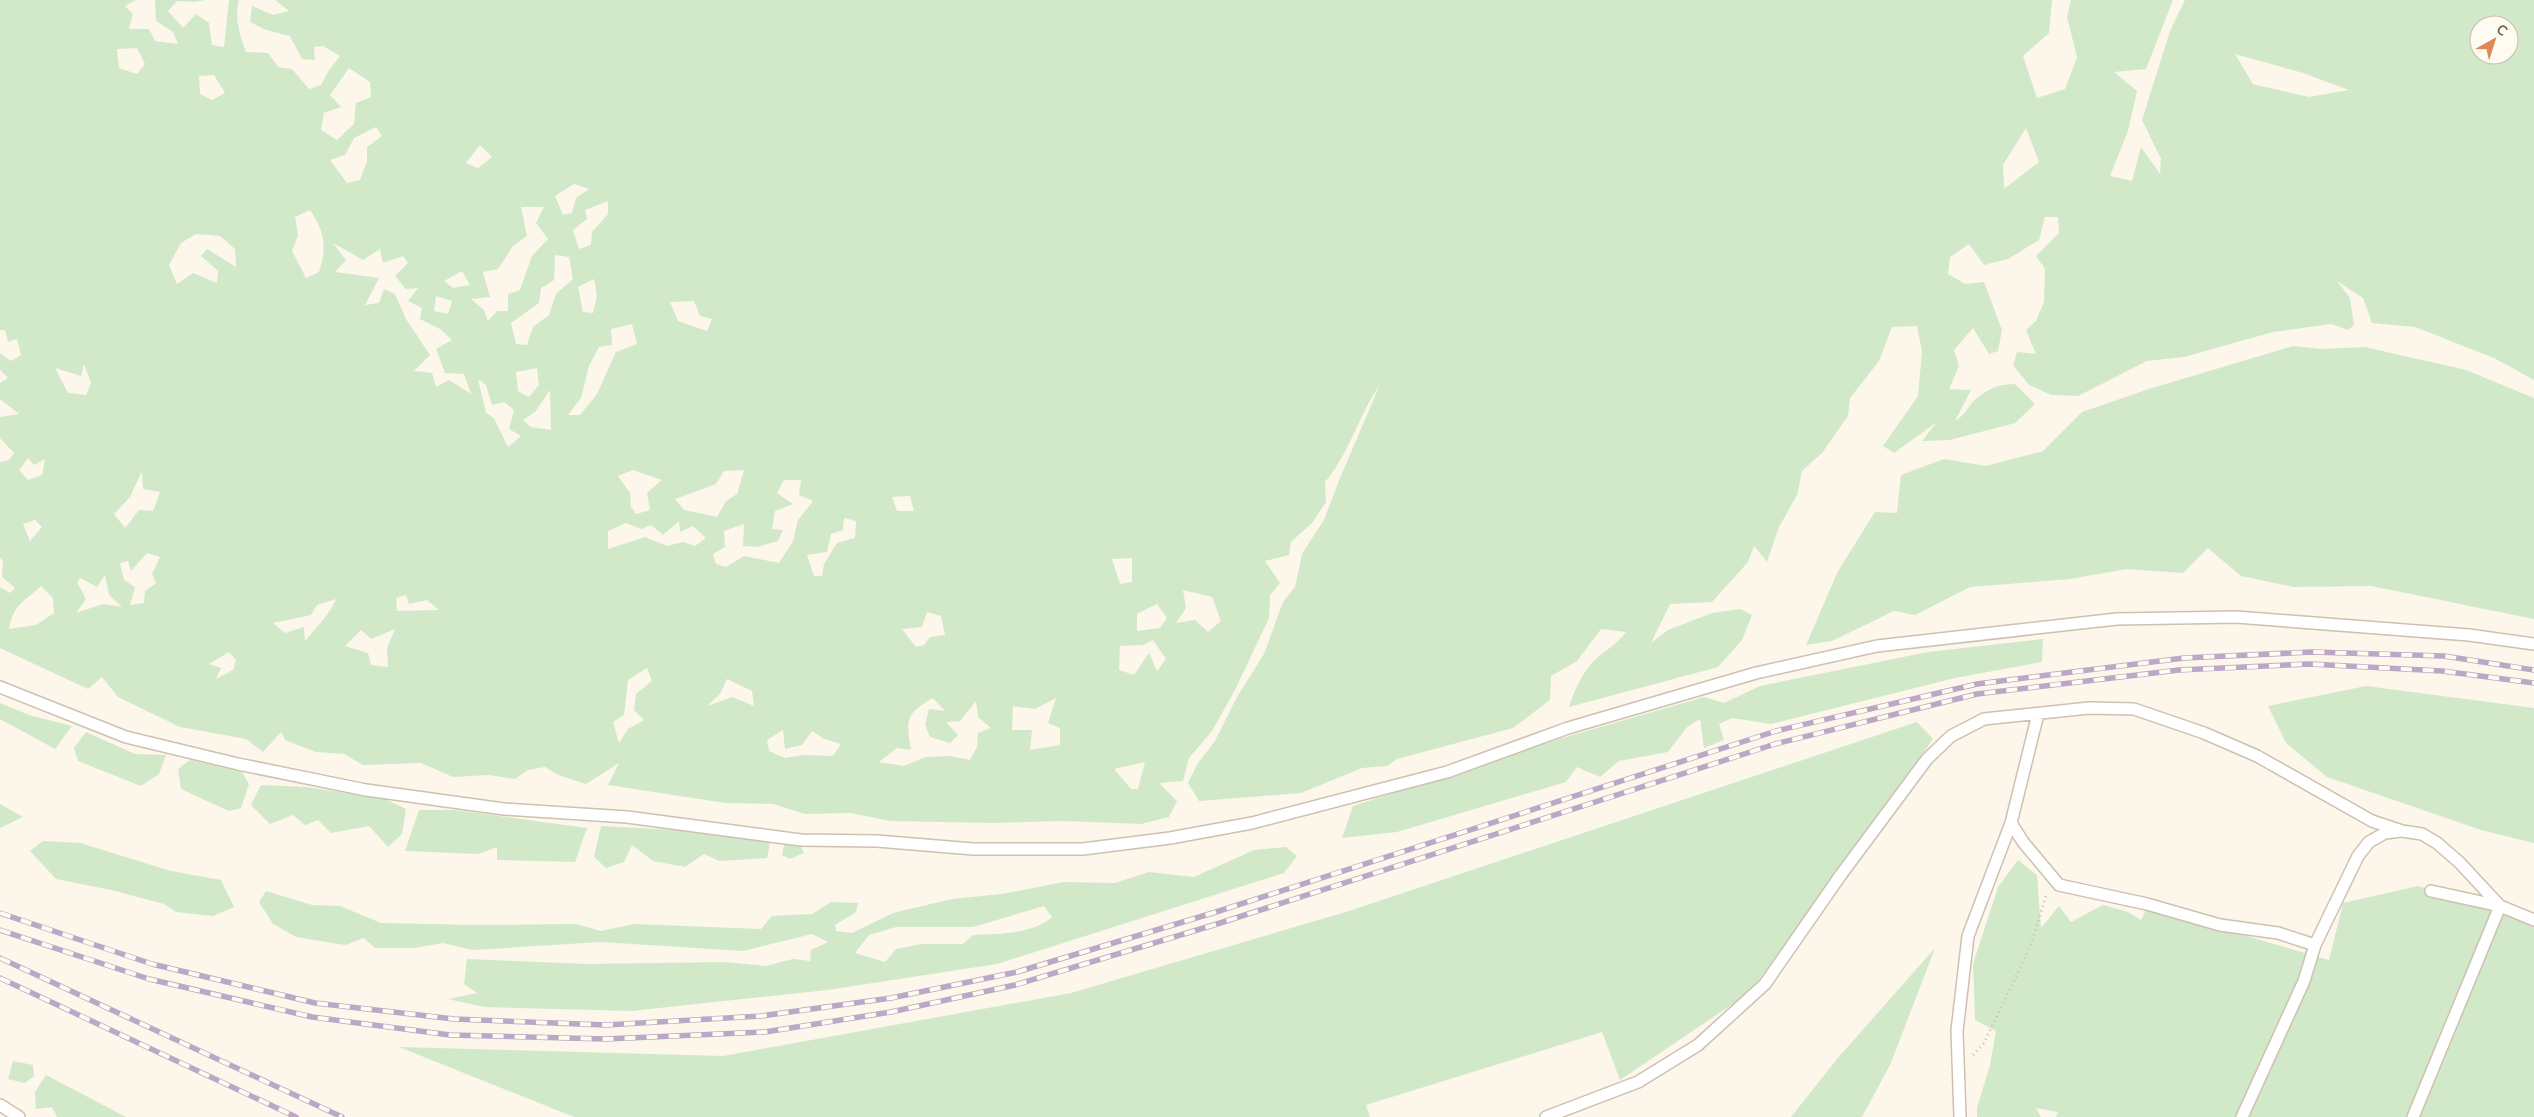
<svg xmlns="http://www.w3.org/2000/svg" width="2534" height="1117" viewBox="0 0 2534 1117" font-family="Mulish,sans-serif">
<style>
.green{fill:#d1e9c8;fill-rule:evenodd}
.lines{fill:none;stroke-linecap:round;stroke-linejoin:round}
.lane-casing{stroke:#cdc1b0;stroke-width:14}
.path{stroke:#d5bfa5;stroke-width:3;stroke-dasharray:1 4;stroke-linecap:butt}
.lane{stroke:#fff;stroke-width:11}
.rail-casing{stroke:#bca7c6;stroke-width:5.5}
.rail{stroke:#fefbf0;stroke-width:4;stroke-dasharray:11;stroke-linecap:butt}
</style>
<rect width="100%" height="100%" fill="#fcf7ea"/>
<!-- green -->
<path class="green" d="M0,0H136L125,6L133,14L129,29H149L155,41L178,44L173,32L156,21L155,0H205L195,2L177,1L168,11L183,28L196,14L209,23L212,45L224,47L229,0H239C234,18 240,35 246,52L268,53L278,67L292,69L309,89L321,85L329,70L340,56L323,46L314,47L315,60L302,59L290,36L266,30L250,22L252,6L273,15L289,11L275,0H2052L2049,33L2023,56L2037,98L2065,89L2077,57L2067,17L2071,0H2173L2146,69L2114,72L2137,91L2128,131L2110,176L2132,181L2141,147L2160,174L2161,159L2142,120L2170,31L2185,0H2534V380L2494,358L2415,327L2372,323L2363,298L2337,281L2350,298L2354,325L2348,330L2331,324L2273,332L2184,357L2147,361L2078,396L2051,395L2029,385L2013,365L2017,352L2036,354L2026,330L2036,321L2044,302L2045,269L2036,256L2059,233L2058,217H2045L2039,240L2008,259L1984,265L1969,244L1950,257L1948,274L1965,284L1984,282L2002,330L1998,351L1989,354L1973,328L1954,350L1959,366L1949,389L1971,390L1955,421C1968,413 1967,406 1976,399C1988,388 2000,384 2015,384L2035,404L2015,423L1950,440L1922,441L1937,422L1894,453L1883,446L1918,396L1922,351L1917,326L1892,327L1879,361L1850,398L1848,416L1822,453L1802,471L1797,495L1779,527L1767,562L1754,546L1748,562L1712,602L1670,604L1651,643L1668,630L1712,613L1740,609L1752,615L1742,640L1718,667L1569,707C1574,690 1583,671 1596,659C1607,649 1616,645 1626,632L1601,629L1577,661L1551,676L1550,700L1513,728L1397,759L1387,766L1362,768L1301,793L1199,801L1188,783L1198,763L1215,741L1237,697L1264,654L1283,602L1295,587L1302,554L1324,520L1338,483L1380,384C1359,415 1349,454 1325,482L1326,502L1312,523L1291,542L1289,555L1265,561L1280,583L1270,595L1269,618L1235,690L1212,731L1189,758L1183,781L1159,783L1177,801L1169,817L1141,824L1063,821L993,823L890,821L851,813L805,814L773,804L725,803L608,785L619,763L586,784L558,775L545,767L528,770L515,779L489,775L453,777L421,763L363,765L344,754L316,752L285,740L281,732L263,752L246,739L180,727L118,697L102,677L88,689L0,648V587L10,593L15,588L2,577L3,561L0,558V462L9,460L14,453L0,438V417L19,414L0,399V383L8,378L0,370V353L11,361L21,355L17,339L8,342L5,330H0ZM2479,25H2509V55H2479ZM137,48L145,64L137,74L119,68L117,49ZM2235,54L2303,73L2349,90L2309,97L2253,84ZM349,68L370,82L371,97L356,103L354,124L337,140L321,130L324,113L341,107L330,95ZM214,75L225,93L212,100L200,94L199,76ZM376,127L382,136L367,147V161L360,180L347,183L330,160L345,155L354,138ZM2026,128L2039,162L2004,189L2003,165ZM480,145L492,157L478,168L466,163ZM574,184L589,189L576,198L572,213L563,215L555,196ZM608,201V214L592,232L591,245L579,249L573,230L587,219L585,210ZM521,207H544L536,223L548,239L532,256L520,290L508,294V311H497L488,321L484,310L471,299L490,297L483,272L498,269L513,246L527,236ZM310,210C325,232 327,247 319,272L306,278L292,251L298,235L295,217ZM196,234L220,236L235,249L236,267L207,249L201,256L218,271L217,283L193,273L177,284L169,265L181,243ZM333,243L363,260L380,249L383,263L403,256L408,263L395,276L406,289L418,288L408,301L422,308L420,319L440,329L452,340L436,349L445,373L464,374L471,394L449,380L436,387L432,373L414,371L430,355L406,319L395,294L384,289L379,303L365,305L379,278L335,272L346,260ZM555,255L569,257L573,279L556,294L549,315L533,327L527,345L516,344L511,323L539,303L541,288L554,280ZM462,271L470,285L453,288L444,281ZM594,279L597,295L593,313L583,312L578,287ZM436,296L452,301L448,314L434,311ZM694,301L700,316L712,319L707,331L678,321L670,302ZM632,324L637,344L616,352L597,394L580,415H568L581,398L589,366L599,347L612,345L611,329ZM84,364L91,383L86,395L68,393L55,368L81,376ZM537,368L539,385L529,397L518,391L516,372ZM478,379L486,385L492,405L504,402L514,410L509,429L521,436L508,447L494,418L486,413ZM550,390L551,430L531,427L523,420L535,412ZM28,458L34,465L45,459L42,475L28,480L19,470ZM633,470L662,480L647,493L650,510L636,514L631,507L630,493L618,476ZM744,470L737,494L726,501L717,517L684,510L675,499L716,484L724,471ZM142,471L143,489L160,492L153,511L139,510L125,528L114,514L130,497ZM784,480H801L799,495L813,501L798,520L793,541L779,563L744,556L726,567L716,564L713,554L725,547L724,531L744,524L743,546L757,547L778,541L783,530L772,529L775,511L793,504L777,493ZM910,496L914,511H897L892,497ZM844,518L856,521L855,538L837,543L824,564L822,576H814L807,555L827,552L831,534L843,530ZM35,520L42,527L30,541L23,524ZM679,521L680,532L693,526L706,538L695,546L683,542L667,546L645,537L608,549V531L626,523L641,529L651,525L663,535ZM147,553L160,557L152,574L156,583L145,591L144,603L130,605L135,587L124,580L120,563L128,561L131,571ZM1132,558V582L1120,584L1112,559ZM105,575L109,595L122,607L103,604L76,613L86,599L77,582L80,578L97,587ZM41,586L53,598L54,613L36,625L9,629C14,603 24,602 41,586ZM1183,590L1212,597L1221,621L1208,632L1195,620L1176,623L1186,608ZM406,595L409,604L427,600L439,610L397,611L396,598ZM336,599C329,616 316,627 305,641L304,627L285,633L273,623L311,615L317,605ZM1157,604L1167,618L1160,628L1137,631V614ZM927,612L941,616L945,635L930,637L924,645L916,647L902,629L922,627ZM395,629L387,648L388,667L371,665L368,653L345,646L361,630L371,639ZM1153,640L1166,659L1157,671L1149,653L1134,675L1119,670L1120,646L1143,645ZM229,652L236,660L233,670L216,679L221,668L209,664ZM647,668L652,681L636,694L634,710L644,720L628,729L619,743L613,722L624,715L628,680ZM727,679L752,691L754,706L732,697L707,706L720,694ZM933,698L945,711L929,709L925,725L930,737L950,743L958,735L946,722L960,721L976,701L978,717L991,728L978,733L977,747L970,760L950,756L925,757L904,766L879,762L897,748L911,750C906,720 905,714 933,698ZM1056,698L1048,723L1060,728V745L1030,750L1032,730H1012L1013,706L1035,709ZM783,730L785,749L802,745L812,731L824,739L841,744L833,756L804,755L785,758L769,751L767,740ZM1145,762L1138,789H1131L1114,769Z
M2293,346L2322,349L2365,347L2466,370L2534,398V619L2371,586L2294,587L2241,576L2208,548L2183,573L2127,569L2070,579L1970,587L1915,615L1894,611L1832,641L1806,645L1838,571L1875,512L1897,513L1901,475L1944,459L1986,466L2043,451L2082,412L2149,389Z
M2043,639L2042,662L1955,678L1771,724L1732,718L1719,724L1724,740L1704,748L1700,719L1687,727L1668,752L1619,761L1600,777L1577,767L1566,782L1397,832L1342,838L1353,806L1559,739L1704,697L1724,703L1760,686L1928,652Z
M2366,686L2534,708V843L2481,830L2327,777L2286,743L2268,706Z
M0,703L29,715L72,726L55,749L0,719Z
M1917,722L1933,739L1821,898L1749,993L1620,1080L1602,1032L1366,1105L1370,1117H574L399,1047L723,1056L1071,993L1349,911Z
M86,732L135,754L166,755L159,774L141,786L78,761L74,748Z
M190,760L242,772L249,784L241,808L229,811L181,789L178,769Z
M261,785L306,787L383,798L406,809L402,834L388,847L369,826L331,833L318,820L305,825L293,815L270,824L251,805Z
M0,804L23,817L0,828Z
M419,810H455L587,828L575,862L497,860V847L478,854L405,851Z
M601,826L712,832L770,843L767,858L719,861L704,854L685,867L653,861L632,845L624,862L606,868L594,857Z
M43,841L80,843L171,871L221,880L234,907L213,916L176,912L164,904L111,890L56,879L30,851Z
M784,845L801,846L804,853L790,859L782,855Z
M1286,847L1297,856L1284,873L997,964L828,990L631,1011L484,1007L448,999L477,993L464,984L467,959L588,964L724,962L766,966L793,959L810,961L811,950L828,942L812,934L743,951L601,942L472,950L443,943L414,948H375L364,938L345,945L296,937L273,924L259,902L266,891L312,905L340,906L381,923L476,925L576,924L601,931L635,924L761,929L772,916L812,914L831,902L858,903L856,912L835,925L836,931L852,933L893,913L952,899L1002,894L1064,882L1115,883L1149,872L1194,877L1254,850ZM1044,906L1052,917C1033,934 999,934 973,935L963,944H922L896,949L885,962L855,953L869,935L896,927H973Z
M2018,860L2037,875L2041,928L2059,906L2071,922L2103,905L2128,912L2141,920L2147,907L2329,960L2343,903L2418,886L2534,924V1117H2056L2058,1112L2036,1108L2041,1117H1977V1108L1990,1065L1996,1031L1975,1020L1973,964L1998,887Z
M1935,948L1891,1063L1862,1117H1791L1837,1059Z
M13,1061L33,1065L34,1076L25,1083L8,1079Z
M46,1075L126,1117H57L52,1107L36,1109L35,1092Z"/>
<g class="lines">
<!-- lane casing -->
<g class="lane-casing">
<path id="lane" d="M0,687L126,737L238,764L366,790L504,809L627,817L801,840L877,841L973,849H1083L1170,838L1252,823L1447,772L1568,728L1756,673L1877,646L2117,619L2236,617L2469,635L2534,644
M2011,823L2023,842L2059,885L2147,904L2220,925L2278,933L2315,945
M0,1105L19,1117
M1546,1117L1638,1082L1698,1045L1765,984L1840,876L1927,759L1951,736L1984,719L2089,708L2134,709L2204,733L2257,756L2372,821L2402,831
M1960,1117L1957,1031L1968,936L2011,823L2038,714
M2242,1117L2304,981L2315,945L2358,856L2369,842L2385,833L2402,831L2422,834L2437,843L2459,862L2500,906L2534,920
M2413,1117L2500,906L2431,891"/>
</g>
<!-- path -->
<path class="path" d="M1973,1055L1984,1043L2030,947L2047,893"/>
<!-- lane -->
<use href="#lane" class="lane"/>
<!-- rail casing -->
<g class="rail-casing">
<path id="rail" d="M0,913L152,964L315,1003L454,1019L606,1025L761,1016L891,998L1017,972L1216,912L1776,731L1977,684L2184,658L2312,652L2444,656L2534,670
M0,930L149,979L312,1017L450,1035L606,1039L765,1032L891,1012L1015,985L1217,924L1775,744L1977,694L2179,670L2310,664L2442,671L2534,683
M0,958L342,1117
M0,978L296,1117"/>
</g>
<!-- rail -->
<use href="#rail" class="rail"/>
</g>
<!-- north arrow -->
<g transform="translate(2494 40) rotate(39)"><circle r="24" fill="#fefbf0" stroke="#c7beaf"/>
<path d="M0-4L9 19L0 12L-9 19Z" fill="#de8856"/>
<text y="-8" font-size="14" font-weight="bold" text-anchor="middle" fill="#75624e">С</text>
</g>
</svg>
